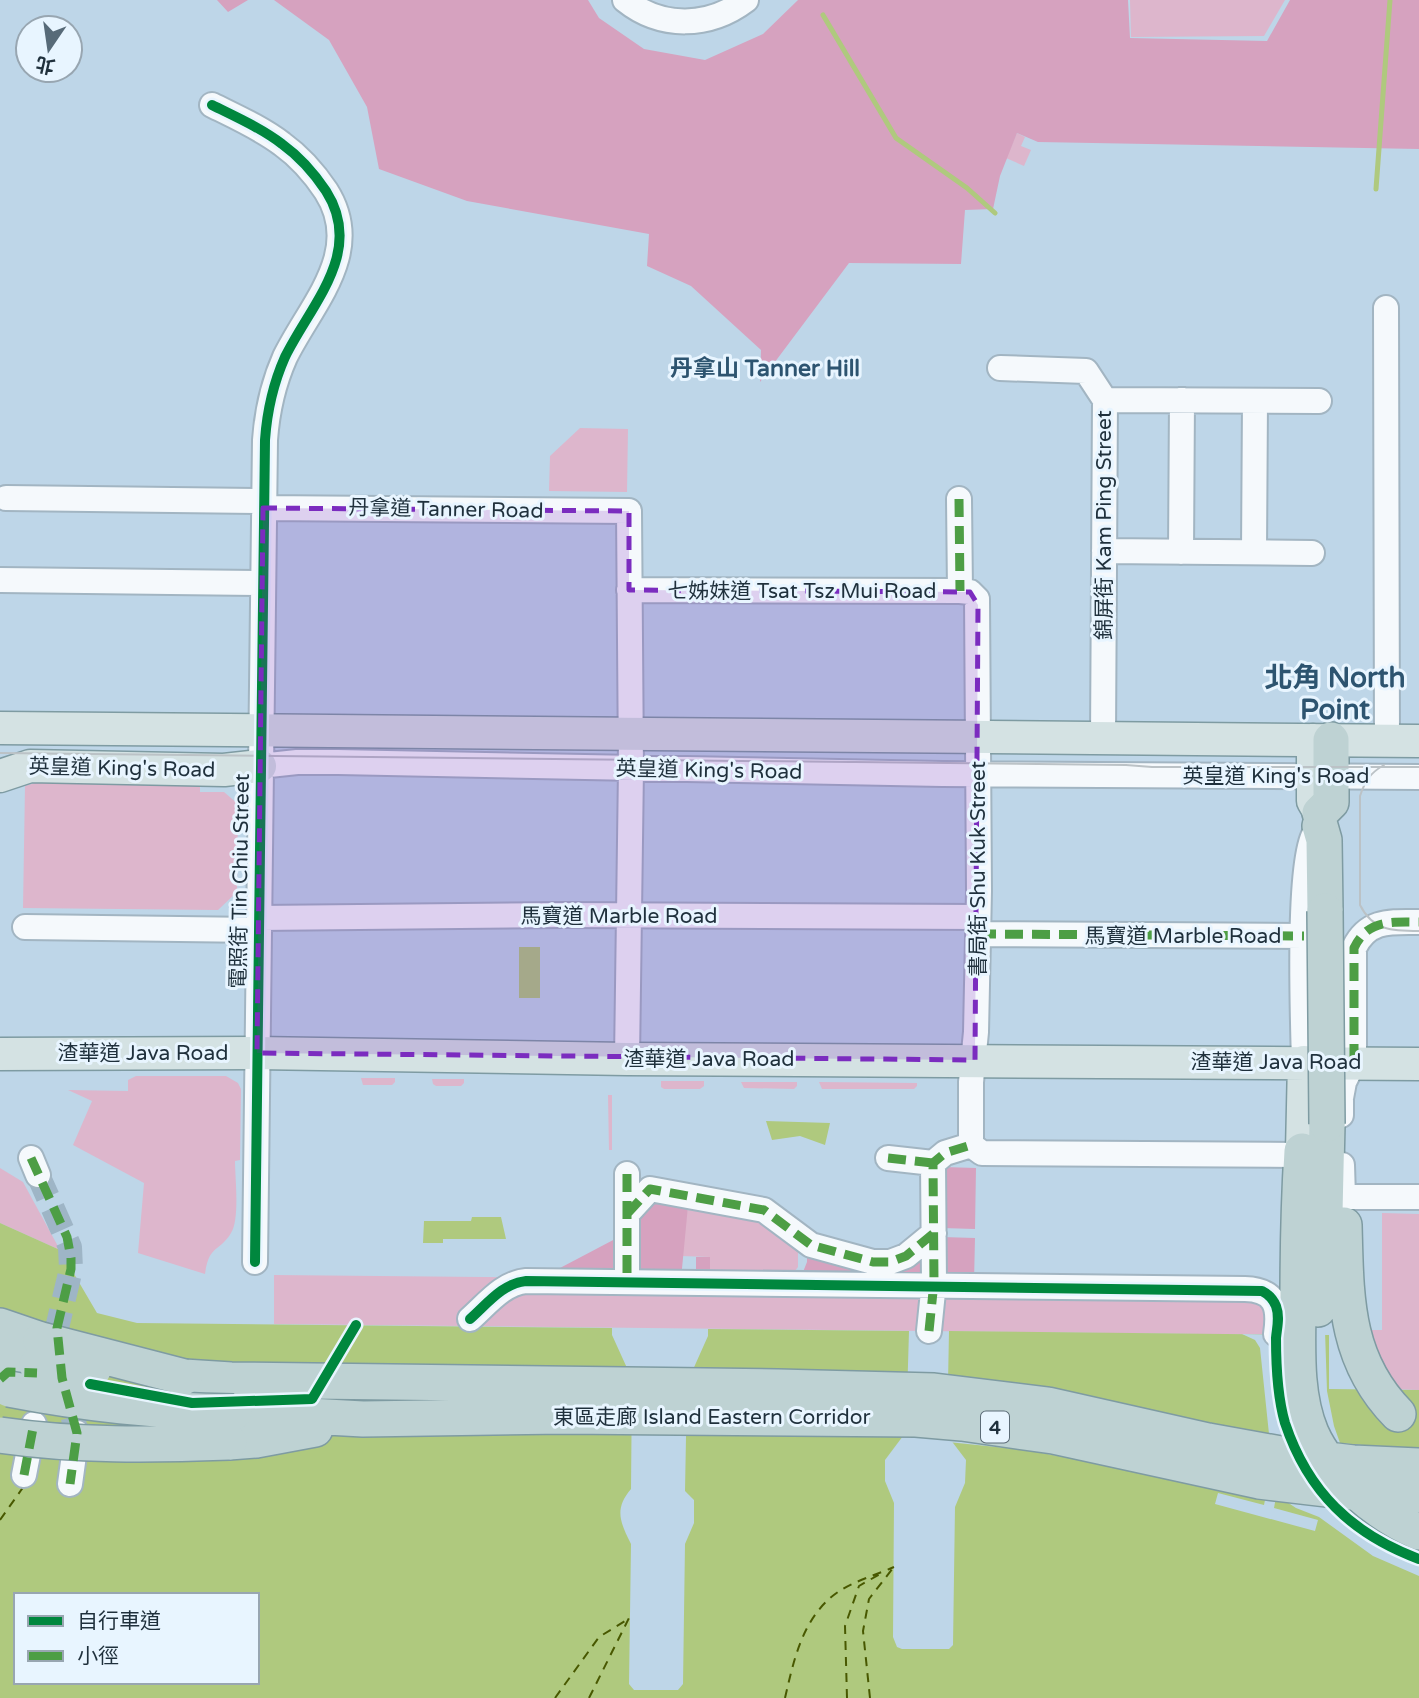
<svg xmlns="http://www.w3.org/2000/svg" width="1419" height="1698" viewBox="0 0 1419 1698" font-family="'Varela Round','Noto Sans TC',sans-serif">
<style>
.green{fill:#ddb6cc}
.forest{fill:#d6a2bf}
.water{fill:#afc97e;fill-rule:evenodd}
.pier{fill:#bed6e8}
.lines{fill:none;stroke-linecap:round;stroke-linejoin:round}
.stream{stroke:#afc97e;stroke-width:5}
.ferry{stroke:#485800;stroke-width:2;stroke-dasharray:9 7;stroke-linecap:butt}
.minor-tunnel{stroke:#9eb5c6;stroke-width:24;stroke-dasharray:24 12;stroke-linecap:butt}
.minor-casing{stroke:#a2b5c2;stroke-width:28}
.major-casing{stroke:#7e9ba2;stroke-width:35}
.highway-casing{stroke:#7e9ba2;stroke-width:38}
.minor{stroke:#f5f9fc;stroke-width:24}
.major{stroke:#d4e2e3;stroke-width:32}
.highway{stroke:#bed2d3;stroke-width:35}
.tram{stroke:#bbc2c6;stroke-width:2}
.highway-bridge-casing{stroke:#7e9ba2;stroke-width:38;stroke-linecap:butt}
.highway-bridge{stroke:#bed2d3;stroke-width:35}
.quiet{stroke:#4d9e45;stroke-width:9;stroke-dasharray:18 9;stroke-linecap:butt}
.cycleway-casing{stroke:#e8f5ff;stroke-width:15}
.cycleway{stroke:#00873e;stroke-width:10}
.marked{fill:#7b2cbf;fill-opacity:0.2;stroke:#7b2cbf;stroke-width:5;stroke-dasharray:14 9;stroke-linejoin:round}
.labels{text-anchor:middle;stroke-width:6;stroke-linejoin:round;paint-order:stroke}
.shield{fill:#e8f5ff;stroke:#5b6b76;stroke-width:2}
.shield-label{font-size:19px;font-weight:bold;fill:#1f303c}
.street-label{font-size:21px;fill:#1f303c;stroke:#e8f5ff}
.neighbourhood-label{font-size:23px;font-weight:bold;fill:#2d5470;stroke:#e8f5ff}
.district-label{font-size:28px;font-weight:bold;fill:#2d5470;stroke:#e8f5ff}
</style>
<rect width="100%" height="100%" fill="#bed6e8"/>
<!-- green -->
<path class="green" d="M1130,0H1285L1264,36L1131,37Z
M1017,133L1025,137L1021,146L1031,150L1024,166L1006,158Z
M580,428L628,429L627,492L549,491L550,456Z
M35,783L200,785V792H224L238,804L237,892L218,910L23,908L25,786Z
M136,1076H226L238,1083L241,1089L240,1160L235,1161C235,1178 240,1219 231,1233C220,1252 209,1244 205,1274L138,1253L144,1183L73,1145L92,1101L68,1090L128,1091V1080Z
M361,1078H395V1082L392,1085H363Z
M432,1079H464V1083L461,1086H436L433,1084Z
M661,1081H704V1086L700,1089H664L661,1087Z
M741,1082H797V1086L794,1089L744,1088Z
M819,1082L917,1083V1086L914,1089H822Z
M608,1095H612V1150H609Z
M0,1168L23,1182L60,1250L0,1223Z
M688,1206L760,1219L798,1248V1267L788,1280L1290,1286L1289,1335L274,1324V1275L710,1279V1257L681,1256Z
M1382,1213L1419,1214V1390L1390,1389L1361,1330H1382Z"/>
<!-- forest -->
<path class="forest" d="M217,0H248L228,12Z
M274,0H588L599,18L644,49L705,60L763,34L798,0H1128L1130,38L1267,41L1290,0H1419V149L1038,142L1017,133L1000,176L993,209L965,210L961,264L849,263L760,382L761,350L691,286L647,266L649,234L467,201L379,169L367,107L329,40Z
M943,1167L976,1168L975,1229L942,1228Z
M657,1202L688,1206L681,1279H646V1269H636L637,1220Z
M942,1237L975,1238L974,1282L945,1273Z
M617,1238V1269H605V1278H541Z
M927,1251L922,1277H801L807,1262V1254Z
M696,1257H710V1280L696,1279Z"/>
<!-- water -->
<path class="water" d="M519,947H540V998H519Z
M766,1121L830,1123L825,1145L800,1136L772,1140Z
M472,1217H501L506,1239H443V1243H423L424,1221H471Z
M0,1223L60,1250L97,1313L137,1323L612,1328V1335L632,1379L631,1489C614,1509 620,1522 631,1544L629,1684L634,1690H678L683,1684L685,1544L694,1523V1500L685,1491L687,1383L708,1336V1329L909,1331L906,1432L885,1460V1481L894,1503L893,1637L897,1647L902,1649H949L953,1645L955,1507L965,1483L966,1460L947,1435L949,1331L1329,1335V1389L1419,1390V1698H0ZM16,1595H257V1682H16Z"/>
<!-- pier -->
<path class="pier" d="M1311,1331H1325L1327,1391L1334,1426L1340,1443L1419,1450L1398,1508L1419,1547V1576L1373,1556L1319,1517L1296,1508L1281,1498L1276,1497L1274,1508L1318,1520L1315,1531L1215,1504L1218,1493L1264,1505L1266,1495L1026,1450L948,1442L944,1437L1183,1419L1269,1434L1260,1348L1255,1340L1242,1334L1289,1335Z"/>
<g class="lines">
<!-- stream -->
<path class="stream" d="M823,15L896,138L967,188L995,213
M1376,189L1390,0"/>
<!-- ferry -->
<path class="ferry" d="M0,1520L24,1486
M555,1698L599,1637L630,1618
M589,1698L629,1618
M785,1698C794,1659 803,1616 838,1592C854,1581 876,1575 894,1567
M847,1698L845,1626L859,1586L880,1574
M870,1698L863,1631L869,1599L893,1568"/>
<!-- minor-tunnel -->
<path class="minor-tunnel" d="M38,1175L70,1247L71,1269L57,1328L62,1378L77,1433"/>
<!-- minor casing -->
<g class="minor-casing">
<path id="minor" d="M625,0C661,29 709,28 746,0
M212,105C236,117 261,128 282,144C300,157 314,173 326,191C365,252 311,304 285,357C273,384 267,412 265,440L255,1262
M1386,308L1387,741
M1000,368L1086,371L1105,400
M1105,400L1319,401
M6,498L264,501
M959,499L960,591
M263,508L629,511L631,768L627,1059
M1104,551L1312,553
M1181,552L1182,400
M1254,552L1255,401
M0,580L263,583
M629,590L960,591L970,592L977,599L979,891L976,1032L971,1082V1145
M1103,739L1105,400
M260,766L297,762H338L942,774L1419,777
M259,918L564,915L978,917
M25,927L259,930
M978,934L1304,936
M1304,1062C1303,1023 1297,858 1315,833
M1341,1115V1098L1344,1082L1354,1062V948C1368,919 1391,922 1419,922
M971,1145L982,1153L1297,1155L1302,1151
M31,1158L38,1175
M888,1158L933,1163
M1342,1165L1343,1197H1419
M627,1174V1282
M627,1214L650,1189L764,1210L811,1245L873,1262H890L906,1256L934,1233
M470,1319C487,1304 503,1283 526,1281L1245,1289C1276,1290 1280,1307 1276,1334
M929,1331L934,1282L933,1163L945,1153L971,1145
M24,1475L34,1424
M70,1484L77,1433"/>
</g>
<!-- major casing -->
<g class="major-casing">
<path id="major" d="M0,728L1419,741
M1313,740V801L1320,813V826
M0,776L30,766L224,770L260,766
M0,1054L257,1053L627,1059L1419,1064
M1302,1151L1304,1062"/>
</g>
<!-- highway casing -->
<g class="highway-casing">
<path id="highway" d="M1320,813L1331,802V740
M1320,826L1324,840L1325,911
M1302,1151C1299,1201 1298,1251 1298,1301C1298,1344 1294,1393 1311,1433C1329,1474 1378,1515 1419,1532
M1344,1225C1346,1296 1344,1359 1398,1414
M1318,1309L1319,1272L1324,1258L1327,1124
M0,1326L41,1340
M0,1358L37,1365
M184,1377L231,1380L778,1387L934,1391L1048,1405L1208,1441L1286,1455L1353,1463L1419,1466
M234,1412L363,1419L564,1416L916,1419L962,1423L1053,1436L1259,1481L1352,1492L1419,1495
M229,1442L256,1440L315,1429"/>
</g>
<!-- minor -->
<use href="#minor" class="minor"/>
<!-- major -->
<use href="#major" class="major"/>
<!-- highway -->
<use href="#highway" class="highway"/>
<!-- tram -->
<path class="tram" d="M0,753L1126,765L1152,767H1419
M1384,765C1370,773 1365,781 1360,796V905C1373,931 1393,931 1419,931"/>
<!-- highway-bridge casing -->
<g class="highway-bridge-casing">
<path id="highway-bridge" d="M1325,911L1327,1124
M41,1340L184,1377
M37,1365L93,1370
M9,1389C87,1404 154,1411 234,1412
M0,1435C76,1446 152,1445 229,1442"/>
</g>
<!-- highway-bridge -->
<use href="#highway-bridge" class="highway-bridge"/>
<!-- quiet -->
<path class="quiet" d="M959,499L960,591
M978,934L1304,936
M1354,1062V948C1368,919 1391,922 1419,922
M31,1158L67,1237L71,1258V1269L57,1328L62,1378L77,1433L70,1484
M888,1158L933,1163
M627,1174V1282
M627,1214L650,1189L764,1210L811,1245L873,1262H890L906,1256L934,1233
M929,1331L934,1282L933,1163L945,1153L971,1145
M0,1379L8,1372L37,1373
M24,1475L34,1423"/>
<!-- cycleway casing -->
<g class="cycleway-casing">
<path id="cycleway" d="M212,105C236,117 261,128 282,144C300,157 314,173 326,191C365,252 311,304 285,357C273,384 267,412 265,440L255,1262
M470,1319C487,1304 503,1283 526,1281L1262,1291C1268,1294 1273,1299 1276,1306C1280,1317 1277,1327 1276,1338C1276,1363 1278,1399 1285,1423C1308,1492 1352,1534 1419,1559
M90,1384L192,1403L312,1399L356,1325"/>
</g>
<!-- cycleway -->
<use href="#cycleway" class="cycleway"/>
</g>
<!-- marked area -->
<path class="marked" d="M263,508L629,511V590L970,592L978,605L975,1060L257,1053Z"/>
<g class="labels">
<!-- shield labels -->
<rect class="shield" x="981" y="1411.5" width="28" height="31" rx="5"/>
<g class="shield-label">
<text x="995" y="1434">4</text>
</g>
<!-- street labels -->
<g class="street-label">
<text transform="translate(446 509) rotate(1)" y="7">丹拿道 Tanner Road</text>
<text transform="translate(1104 525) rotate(-90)" y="7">錦屏街 Kam Ping Street</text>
<text x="802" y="598">七姊妹道 Tsat Tsz Mui Road</text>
<text transform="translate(122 768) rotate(1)" y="7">英皇道 King's Road</text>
<text transform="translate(709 770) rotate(1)" y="7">英皇道 King's Road</text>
<text x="1276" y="783">英皇道 King's Road</text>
<text transform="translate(978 869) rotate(-90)" y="7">書局街 Shu Kuk Street</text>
<text transform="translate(240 881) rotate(-89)" y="7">電照街 Tin Chiu Street</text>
<text x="619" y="923">馬寶道 Marble Road</text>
<text x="1183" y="943">馬寶道 Marble Road</text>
<text x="143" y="1060">渣華道 Java Road</text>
<text x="709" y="1066">渣華道 Java Road</text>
<text x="1276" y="1069">渣華道 Java Road</text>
<text x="712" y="1424">東區走廊 Island Eastern Corridor</text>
</g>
<!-- neighbourhood labels -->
<g class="neighbourhood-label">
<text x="765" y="376">丹拿山 Tanner Hill</text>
</g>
<!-- district labels -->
<g class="district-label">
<text x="1335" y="687">北角 North<tspan x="1335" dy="32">Point</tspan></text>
</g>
</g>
<!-- legend -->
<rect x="14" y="1593" width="245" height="91" fill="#e8f5ff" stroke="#98a6b1" stroke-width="2"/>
<rect x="28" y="1616" width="35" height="10" fill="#00873e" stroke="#98a6b1" stroke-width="2"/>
<text x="77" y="1628" font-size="21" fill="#1f303c">自行車道</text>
<rect x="28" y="1651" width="35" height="10" fill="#4d9e45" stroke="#98a6b1" stroke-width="2"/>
<text x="77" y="1663" font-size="21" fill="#1f303c">小徑</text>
<!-- north arrow -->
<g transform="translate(49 49) rotate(193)"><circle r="33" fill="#e8f5ff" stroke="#98a6b1" stroke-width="2"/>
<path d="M0-5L12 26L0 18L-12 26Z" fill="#576a78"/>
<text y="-10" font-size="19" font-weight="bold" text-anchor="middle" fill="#1f303c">北</text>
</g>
</svg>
